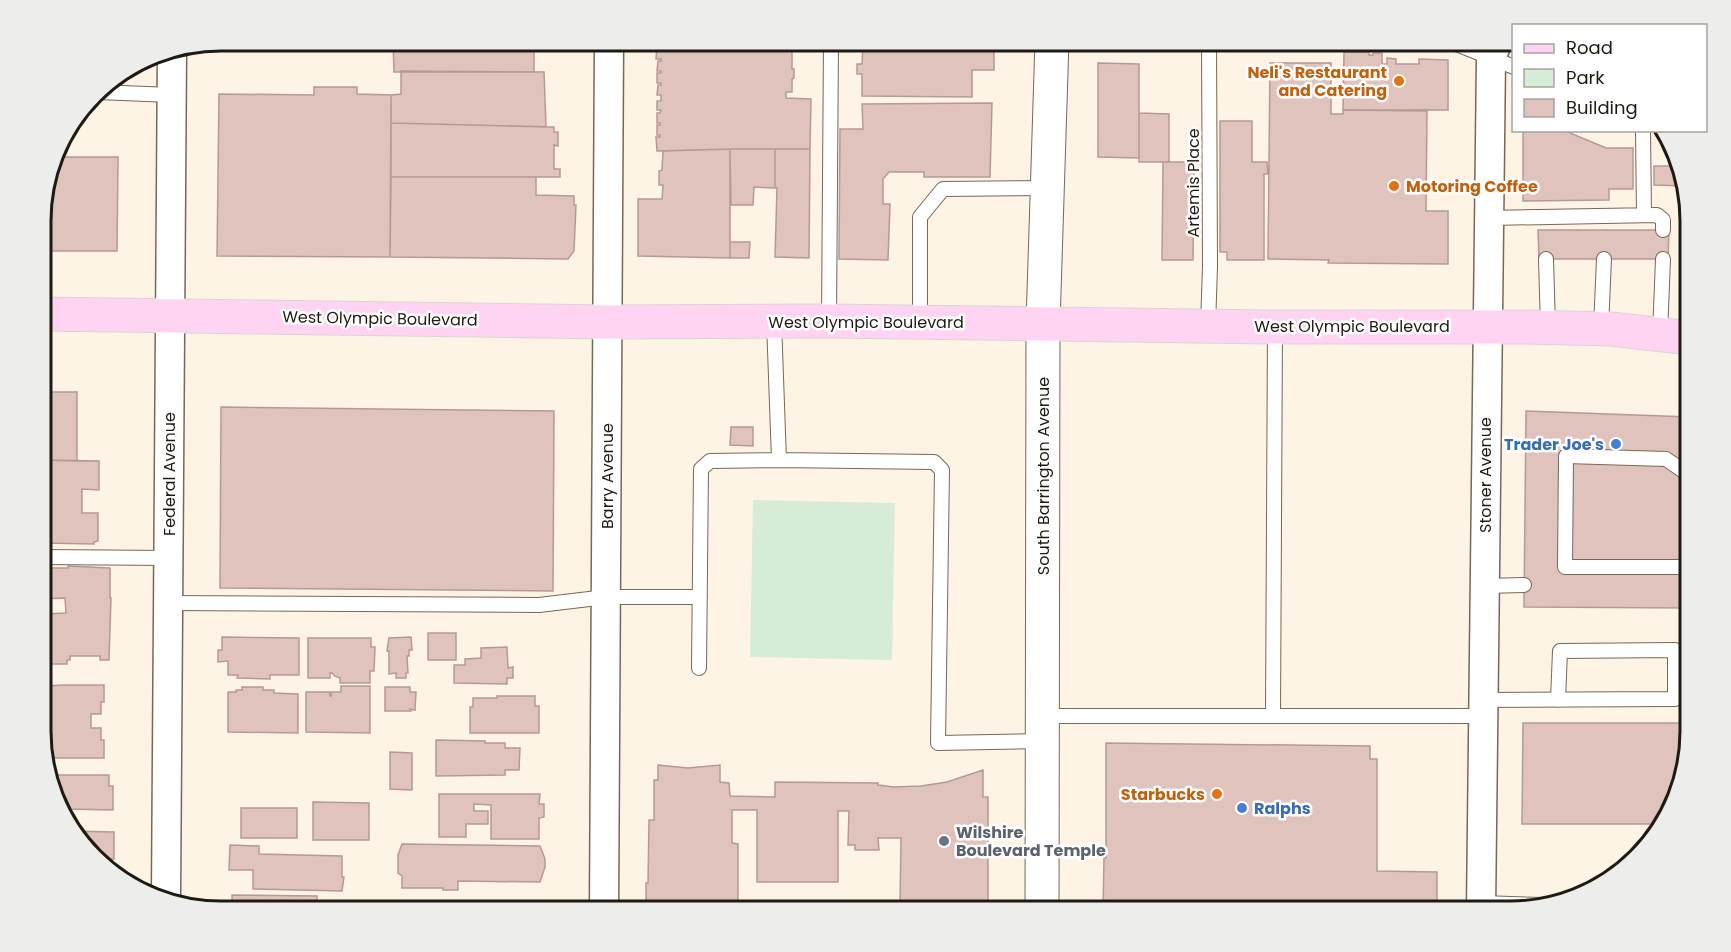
<svg xmlns="http://www.w3.org/2000/svg" width="1731" height="952" viewBox="0 0 1731 952" font-family="Poppins,sans-serif">
<style>
.green{fill:#d6ecd7}
.building{fill:#e1c3be;stroke:#b59995;stroke-width:1.5;fill-rule:evenodd}
.lines{fill:none;stroke-linecap:round;stroke-linejoin:round}
.service-casing{stroke:#766955;stroke-width:16}
.minor-casing{stroke:#766955;stroke-width:31}
.tertiary-casing{stroke:#766955;stroke-width:35}
.primary-casing{stroke:#d7d6d4;stroke-width:35}
.service{stroke:#fff;stroke-width:14}
.minor{stroke:#fff;stroke-width:28}
.tertiary{stroke:#fff;stroke-width:33}
.primary{stroke:#ffd4f3;stroke-width:33}
.food-dot{fill:#e8710a;stroke:#fff;stroke-width:2}
.shop-dot{fill:#3f7fe0;stroke:#fff;stroke-width:2}
.worship-dot{fill:#6b7280;stroke:#fff;stroke-width:2}
.labels{text-anchor:middle;stroke-width:5;stroke-linejoin:round;paint-order:stroke}
.food-label{font-size:16px;font-weight:bold;fill:#c56008;stroke:#fff;text-anchor:end}
.street-label{font-size:16px;fill:#201b12;stroke:#fff}
.shop-label{font-size:16px;font-weight:bold;fill:#366cbe;stroke:#fff;text-anchor:end}
.worship-label{font-size:16px;font-weight:bold;fill:#5b616d;stroke:#fff;text-anchor:start}
.rim{fill:none;stroke:#201b12;stroke-width:3}
</style>
<rect width="100%" height="100%" fill="#fdf4e6"/>
<!-- green -->
<path class="green" d="M753,500L895,503L892,660L750,657Z"/>
<!-- building -->
<path class="building" d="M393,41H534V72H394Z
M661,41H787V42H661Z
M863,41H996V43L863,45Z
M661,42H787V47H792V69H794V78L792,79V92H786V98L811,99L810,149H730L657,151L656,137H660V135H657V125H660V123H657V113H660L661,110H657V101H661V95H657L658,85H661V83H657V73H661V71H657L658,61H661V59H656L657,45H662Z
M994,43V70H972V97L862,96V74H857V64H862L863,45Z
M1344,52H1369V55H1373V53H1382V64H1387V58L1396,59V64H1419V59L1448,60V110H1343Z
M1098,63L1139,64V158L1098,157Z
M1270,63H1331V114H1343V110L1427,111L1426,211H1448V264L1328,263L1329,260L1268,259Z
M401,71L544,72L546,127L391,123V95L401,94Z
M314,87H357V94L391,95L390,257L217,256L219,94L314,95Z
M992,103L990,177H924V172H889L883,179V204H890L888,260L839,259L840,129H863L862,104Z
M1139,113L1169,114V162H1139Z
M1220,121H1252V162H1267L1268,174H1264V260H1227V252H1220Z
M391,123L554,127V132H558V146L554,145V169H560V177H391Z
M1523,130H1563L1606,148H1633V189H1609V200L1523,201Z
M730,149V258L638,256V199H662L663,185H659V171L662,170L663,151Z
M730,149H775V188L754,187L753,205H731Z
M775,149H810L809,258L775,257L777,188H775Z
M54,157H118L117,251H42V198Z
M1163,162H1194L1193,260H1162Z
M1654,166H1675L1682,186L1654,185Z
M391,177H536V195L574,196V205H576L574,251L568,259L390,257Z
M1538,230H1669L1668,259H1539Z
M730,242H750L749,258H730Z
M42,392H77V461L42,460Z
M221,407L554,411L553,591L220,588Z
M1526,411L1690,417V608L1524,607Z
M731,427H753V446L730,445Z
M42,460L99,461V490L82,489V513H98V541L94,542V544L42,543Z
M68,566L110,568V598H111L109,660H100V656H70V660H67V664H42V568H68ZM65,598L66,613L44,614L43,599Z
M428,633H456V660H428Z
M222,637L299,638V675H270V679L237,678L238,675H228V661L218,662V650H222Z
M411,637L412,650H409V656H407L408,673H406V678H396V673L389,674V651H387L389,638Z
M308,638H371V647H375L374,671H370V683H340V678L335,676L332,673H330V678H308Z
M507,647L508,668L513,667V678H507V684L454,683V665H465V659L481,658V648Z
M64,685H104V702H101V714H91V728H101V740H104V758H45V686Z
M341,686H370V733L306,732V692H330V696H331V692H341Z
M242,687H263V690H274V693L298,694V733L228,732V692H236V690H242Z
M385,687H410V692H416L415,710L410,709L411,711H385Z
M497,696H535V706H539V733H470V707H473V698H497Z
M1523,723H1688L1687,752L1666,821L1664,824H1522Z
M436,740L485,741V743H505V748H520L519,770H505V775L436,776Z
M1106,743L1370,746V759H1377V871L1437,872V911H1103L1104,858H1106Z
M390,752L412,753V790L390,789Z
M658,765L688,768L720,765V782L729,783L730,796L775,797V782L878,783V785L894,787L921,786L947,782L983,770V797H988V905L972,904V911H905V905H900L901,838H878L879,850H855V845H848L849,811H838V882H757V810H732V843L738,844V911H646V883H648L649,820H654V780H658Z
M50,775H109V786H113V810L63,809Z
M439,794H540L539,804H544V817L539,818V839H491V805L474,804V811H488V824H466V837H439Z
M313,802L369,803V840H313Z
M241,808H297V838H241Z
M71,831L114,832V859H108V866Z
M402,844L540,846L545,859V867L540,882L458,881V890H443V888H402V876L398,873V855Z
M230,845L259,846V854L342,856V877H344L342,891L253,889V870H229Z
M232,895L317,896V911H228V904H232Z"/>
<g class="lines">
<!-- service casing -->
<g class="service-casing">
<path id="service" d="M1449,41L1514,67
M97,92L172,95
M1643,130L1644,215
M1489,218L1657,215L1663,220V230
M1546,259L1548,327
M829,321L831,41
M774,322L779,460
M920,322V217L943,189L1047,188
M1208,326L1210,266L1209,41
M1601,328L1604,259
M1660,334L1663,259
M1690,477L1682,470L1666,459L1566,456L1565,567H1690
M42,557L169,558
M1484,586L1524,585
M168,603L539,605L606,597H700
M699,668L701,469L710,461L779,460L934,462L942,470L938,743L1042,741
M1483,700L1675,699V650L1560,651L1558,700
M1043,716H1483
M1273,716L1275,327
M1481,903L1542,905"/>
</g>
<!-- minor casing -->
<g class="minor-casing">
<path id="minor" d="M166,897L172,50
M604,911L609,41
M1481,911L1491,58L1498,41"/>
</g>
<!-- tertiary casing -->
<g class="tertiary-casing">
<path id="tertiary" d="M1042,911L1043,324L1052,41"/>
</g>
<!-- primary casing -->
<g class="primary-casing">
<path id="primary" d="M42,314L608,322L829,321L1268,327H1523L1611,329L1690,338"/>
</g>
<!-- service -->
<use href="#service" class="service"/>
<!-- minor -->
<use href="#minor" class="minor"/>
<!-- tertiary -->
<use href="#tertiary" class="tertiary"/>
<!-- primary -->
<use href="#primary" class="primary"/>
</g>
<!-- markers -->
<g class="food-dot">
<circle cx="1399" cy="81" r="6"/>
<circle cx="1394" cy="186" r="6"/>
<circle cx="1217" cy="794" r="6"/>
</g>
<g class="shop-dot">
<circle cx="1616" cy="444" r="6"/>
<circle cx="1242" cy="808" r="6"/>
</g>
<circle class="worship-dot" cx="944" cy="841" r="6"/>
<g class="labels">
<!-- food labels -->
<g class="food-label">
<text x="1387" y="78">Neli's Restaurant<tspan x="1387" dy="18">and Catering</tspan></text>
<text x="1406" y="192" text-anchor="start">Motoring Coffee</text>
<text x="1205" y="800">Starbucks</text>
</g>
<!-- street labels -->
<g class="street-label">
<text transform="translate(1193 183) rotate(-90)" y="6">Artemis Place</text>
<text transform="translate(380 318) rotate(1)" y="6">West Olympic Boulevard</text>
<text x="866" y="328">West Olympic Boulevard</text>
<text x="1352" y="332">West Olympic Boulevard</text>
<text transform="translate(169 474) rotate(-90)" y="6">Federal Avenue</text>
<text transform="translate(1485 475) rotate(-90)" y="6">Stoner Avenue</text>
<text transform="translate(607 476) rotate(-90)" y="6">Barry Avenue</text>
<text transform="translate(1043 476) rotate(-90)" y="6">South Barrington Avenue</text>
</g>
<!-- shop labels -->
<g class="shop-label">
<text x="1604" y="450">Trader Joe's</text>
<text x="1254" y="814" text-anchor="start">Ralphs</text>
</g>
<!-- worship labels -->
<g class="worship-label">
<text x="956" y="838">Wilshire<tspan x="956" dy="18">Boulevard Temple</tspan></text>
</g>
</g>
<!-- crop -->
<path d="M0 0H1731V952H0ZM221 51H1510A170 170 0 0 1 1680 221V731A170 170 0 0 1 1510 901H221A170 170 0 0 1 51 731V221A170 170 0 0 1 221 51Z" fill="#ededec" fill-rule="evenodd"/>
<path class="rim" d="M221 51H1510A170 170 0 0 1 1680 221V731A170 170 0 0 1 1510 901H221A170 170 0 0 1 51 731V221A170 170 0 0 1 221 51Z"/>
<!-- legend -->
<rect x="1512" y="24" width="195" height="108" fill="#ffffff" stroke="#a6a4a0" stroke-width="1.5"/>
<rect x="1524" y="44" width="30" height="9" fill="#ffd4f3" stroke="#a6a4a0" stroke-width="1.5"/>
<text x="1566" y="54" font-size="18" fill="#201b12">Road</text>
<rect x="1524" y="69" width="30" height="18" fill="#d6ecd7" stroke="#a6a4a0" stroke-width="1.5"/>
<text x="1566" y="84" font-size="18" fill="#201b12">Park</text>
<rect x="1524" y="99" width="30" height="18" fill="#e1c3be" stroke="#a6a4a0" stroke-width="1.5"/>
<text x="1566" y="114" font-size="18" fill="#201b12">Building</text>
</svg>
